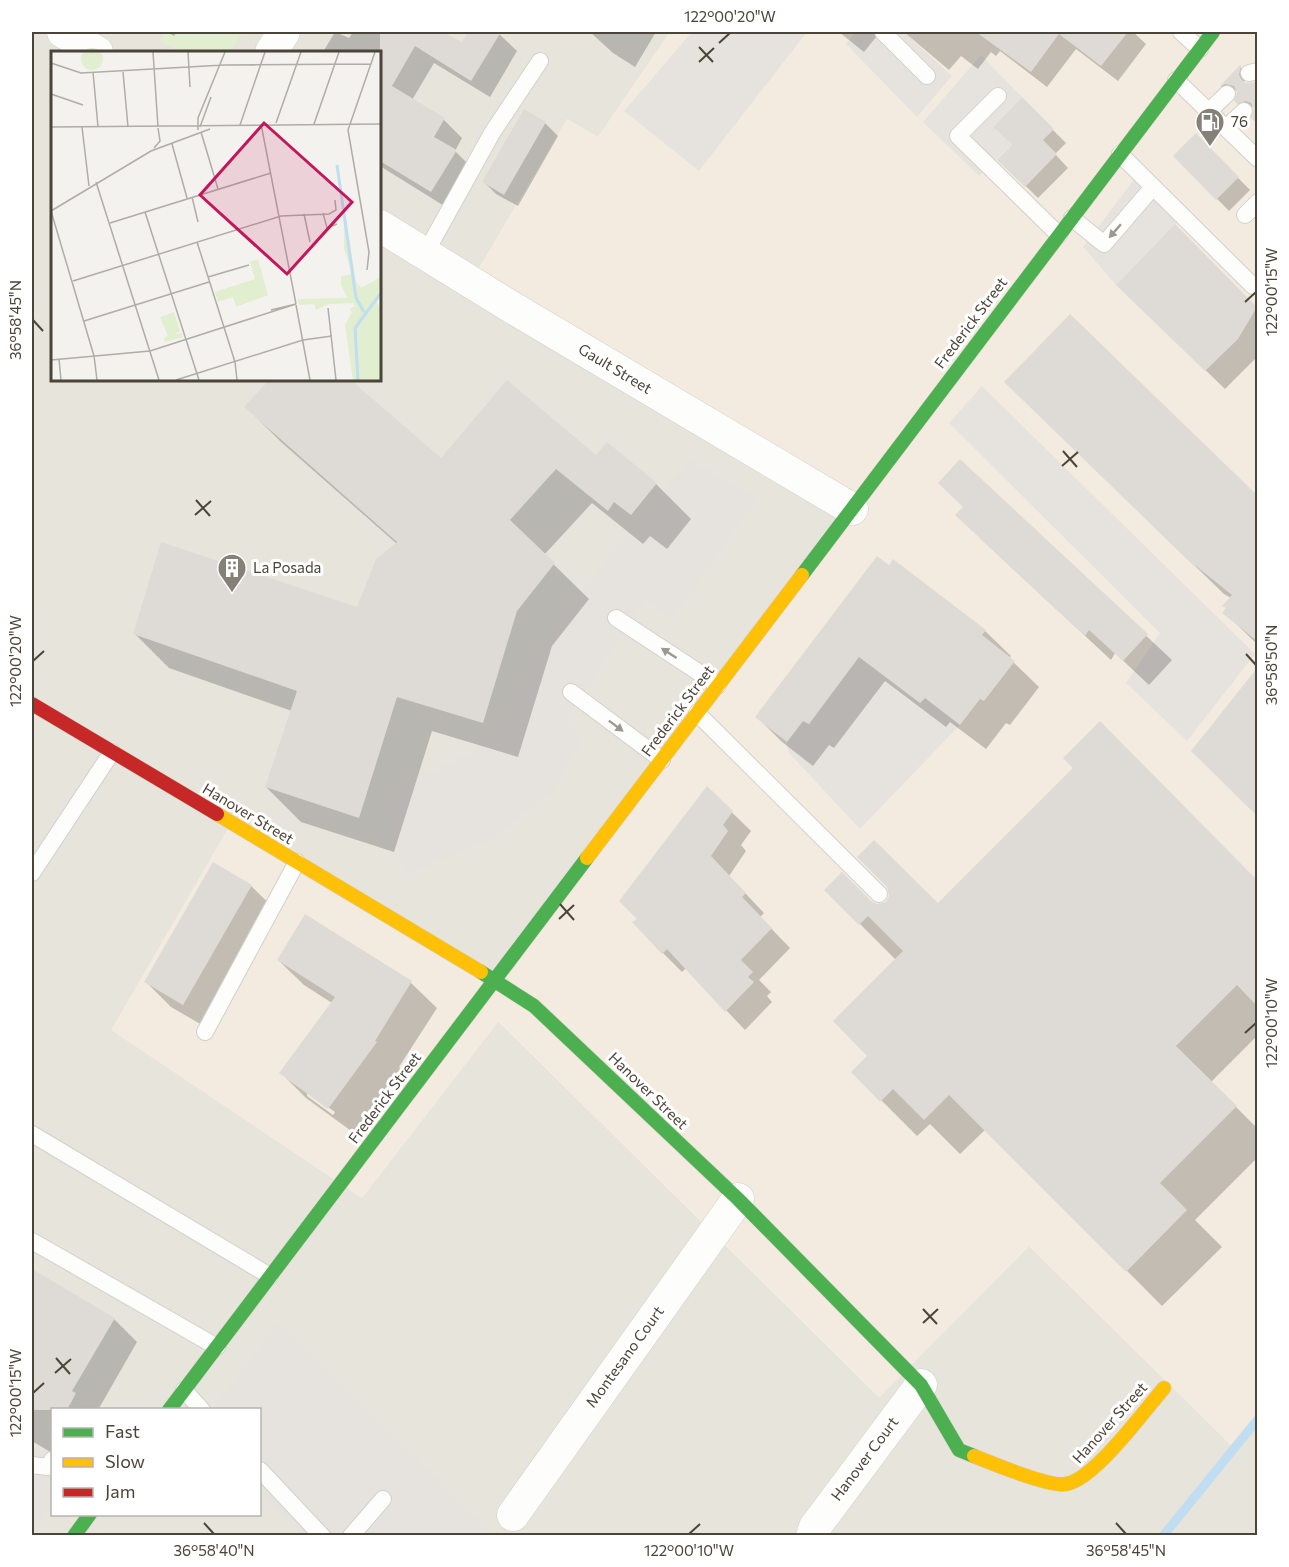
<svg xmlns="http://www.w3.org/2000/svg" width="1289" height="1567" viewBox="0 0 1289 1567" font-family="Commissioner,sans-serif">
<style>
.residential{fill:#e7e4dc;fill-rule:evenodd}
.commercial{fill:#f3ebdf}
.green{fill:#e1eecf}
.parking{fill:#e6e3df}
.shadow{fill:#0003;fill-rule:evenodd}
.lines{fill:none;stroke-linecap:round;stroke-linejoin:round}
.stream{stroke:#c0ddf1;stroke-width:9}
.building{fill:#dedbd6}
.lane-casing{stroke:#d2d0cb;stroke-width:18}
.street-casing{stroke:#d2d0cb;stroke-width:33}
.fast-casing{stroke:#d3cfc5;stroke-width:15}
.slow-casing{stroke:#d3cfc5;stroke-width:15}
.jam-casing{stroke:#d3cfc5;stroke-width:15}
.lane{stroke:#fdfdfc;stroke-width:16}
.street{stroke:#fdfdfc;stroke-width:32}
.fast{stroke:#4caf50;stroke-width:14}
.slow{stroke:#ffc107;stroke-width:14}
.jam{stroke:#c62828;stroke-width:14}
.oneway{fill:#9b9791}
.ticks{fill:none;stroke:#4b4439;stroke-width:2}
.labels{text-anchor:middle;stroke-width:6;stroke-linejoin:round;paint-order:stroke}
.poi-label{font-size:15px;fill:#4b4439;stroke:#fff;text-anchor:start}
.street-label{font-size:15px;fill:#4b4439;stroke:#fff}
.inset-river{fill:none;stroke:#c0ddf1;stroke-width:3}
.inset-road{fill:none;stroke:#b0aca6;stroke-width:1.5}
.view{fill:#c2185b;fill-opacity:0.15;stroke:#c2185b;stroke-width:3}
.inset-edge{fill:none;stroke:#4b4439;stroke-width:3}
.neatline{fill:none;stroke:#4b4439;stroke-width:2}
.ticks-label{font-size:15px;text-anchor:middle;fill:#4b4439}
</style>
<rect width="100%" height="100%" fill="#f4f2ee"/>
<!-- residential -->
<path class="residential" d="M32,32H670L598,137L567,119L850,512L491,982L229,827L112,1030L362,1198L498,1021L879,1397L1029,1246L1236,1450L1257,1424V1535H32ZM52,52H380V380H52ZM52,1410H260V1514H52Z"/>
<!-- commercial -->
<path class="commercial" d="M670,32H1257L1258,1424L1236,1450L1029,1246L880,1397L499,1021L362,1198L111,1030L229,827L491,982L849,513L467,288L567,119L598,137Z"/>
<!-- green -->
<path class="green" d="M166,32H243L230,52H181L160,41Z"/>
<!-- parking -->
<path class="parking" d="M692,32H807L699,171L624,111Z
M856,32H904L952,76L917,117L846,44Z
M981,55L1022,97L993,127L1012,145L979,176L923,122Z
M1144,166L1189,210L1116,285L1083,247Z
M982,386L1255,654L1187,741L1126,683L1160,633L949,423Z
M689,460L758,497L673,619L645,600L565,723L583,740L550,794L491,840L405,875L381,797L478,749L517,697L548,637L603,563Z
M859,657L920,703L925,698L960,725L860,829L788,752L787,742L803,721L809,724Z
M278,1322L493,1535H302L260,1491V1410H212Z
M52,1442V1505L32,1533V1445L45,1454Z"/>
<!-- shadow -->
<path class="shadow" d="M166,32H177L174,36Z
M335,32L349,38L353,32H431L454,45L462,44L469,32H497L517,51L490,97L434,63L412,100L444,120L462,138L455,151L473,169L449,209L380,166V52H323Z
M590,32H656L635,67L613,53Z
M839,32H880L864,52Z
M904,32H1133L1146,44L1118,81L1076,49L1047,87L1000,51L996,56L991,52L978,69L961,56L949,70Z
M1240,67L1246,73L1244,82L1246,85L1258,83V122L1253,118L1256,109L1254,106L1244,109L1236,101L1239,91L1232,89L1226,92L1221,87Z
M1022,99L1066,143L1055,154L1068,168L1038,198L999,160L1014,145Z
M545,123L558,136L518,206L496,194L484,182Z
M1196,135L1250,190L1229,211L1175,156Z
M1175,226L1258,309V356L1225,389L1137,304Z
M1071,316L1258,498V645L1224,612L1231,598L1224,594L1034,410Z
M271,380H348L441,460L597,458L656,484L691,519L667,549L650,536L643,544L592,503L544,555L589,599L552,646L518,757L432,731L394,852L301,822L266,787L292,711L169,668L134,633L358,609L397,544L281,442L246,407Z
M960,461L1172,660L1149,685L1115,653L1111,660L982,540L964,508Z
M893,561L985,631L1011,656L1009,658L1039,687L1010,725L1006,723L986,749L950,722L946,727L885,681L834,748L829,745L813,766L782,742L757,717Z
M1258,671V815L1193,751Z
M1100,724L1258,882V1035L1211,1082L1258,1129V1157L1195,1220L1222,1247L1162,1306L986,1129L960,1154L930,1124L917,1136L853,1072L869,1056L896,960L826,890L877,906L938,905L1075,768Z
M707,788L751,831L741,845L746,851L729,876L764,913L760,917L790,948L759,980L771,992L767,996L772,1002L745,1030L686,968L682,972L663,953L639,919Z
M251,886L277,911L209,1029L171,1007L146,982Z
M306,916L411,983L437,1008L399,1067L401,1069L354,1133L306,1098L281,1073L332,1003L304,985L278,960ZM307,1092L335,1112L333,1115L307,1096Z
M32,1270L114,1319L137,1342L98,1410H52V1453L32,1441Z"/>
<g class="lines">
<!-- stream -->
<path class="stream" d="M1163,1536L1258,1419"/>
</g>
<!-- building -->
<path class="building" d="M380,32H443L462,42L468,32H501L471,81L415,46L392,86L445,118L434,137L457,150L431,192L380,161Z
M976,32H1128L1101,66L1059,34L1031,72Z
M1240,65L1241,66L1239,75L1242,80L1246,83L1257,82V124L1251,118L1254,109L1251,103L1246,101L1237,104L1234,101L1237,92L1234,86L1225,84L1219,87Z
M1022,97L1054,129L1043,140L1057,154L1025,187L997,160L1012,145L993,127Z
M524,109L546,122L504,195L482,182Z
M1196,133L1239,177L1216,200L1173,156Z
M1175,224L1257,307L1238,339L1205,371L1116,285Z
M1070,314L1257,495V641L1222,613L1226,608L1222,606L1232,595L1196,566L1195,567L1004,382Z
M269,380H351L441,458L507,380L596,455L607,442L657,483L631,515L614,502L608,511L556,469L510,520L555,563L517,611L483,723L397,697L359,818L265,787L297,691L133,634L161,542L357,607L376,559L397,542L244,407Z
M960,459L1148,634L1123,661L1089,630L1085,636L955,515L963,507L938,483Z
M877,556L889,565L893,559L986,630L982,635L1015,661L984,701L980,699L960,725L925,698L920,703L859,657L809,724L803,721L787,742L755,717Z
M1257,668V816L1191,751Z
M1100,721L1257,880V1006L1237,985L1176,1046L1237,1106L1160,1183L1187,1210L1126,1272L949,1095L924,1120L893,1089L880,1102L851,1072L867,1056L833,1021L903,951L868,916L859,925L824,890L842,872L872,902L877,904L886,902L889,896L887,887L857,857L874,840L938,903L1073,768L1063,758Z
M707,786L733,811L723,825L728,831L711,856L746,893L742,897L772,928L741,960L753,972L748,977L754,982L725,1012L667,949L662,954L632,922L637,919L619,901Z
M213,862L252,885L183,1005L144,982Z
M305,914L412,981L375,1041L377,1042L328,1109L279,1073L335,997L277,960Z
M32,1269L115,1318L72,1391L76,1393L67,1410H32Z"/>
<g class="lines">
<!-- lane casing -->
<g class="lane-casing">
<path id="lane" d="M883,32L927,76
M1181,32L1200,49
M1249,73L1258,71
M1176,80L1258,159
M998,96L958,136L1059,235
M1209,111L1227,94
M1226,128L1244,111
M1120,154L1253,286
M1245,215L1258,202
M1072,218L1104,244L1153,187
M425,254L492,133L540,61
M616,618L718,685
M571,692L662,760
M697,713L879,894
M32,873L112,752
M205,1032L297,862
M32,1134L270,1276
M32,1241L217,1347
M184,1390L202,1410
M32,1465L48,1467L52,1460
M260,1470L322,1536
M351,1536L383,1499"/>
</g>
<!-- street casing -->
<g class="street-casing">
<path id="street" d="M63,32L97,52
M271,52L284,32
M380,226L508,305L852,509
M513,1515L738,1199
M812,1536L815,1527L921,1385"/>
</g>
<!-- fast casing -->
<g class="fast-casing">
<path id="fast" d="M802,575L1213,32
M481,972L534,1006L738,1199L921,1385L959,1450L974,1456
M169,1410L587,858
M74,1536L90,1514"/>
</g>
<!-- slow casing -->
<g class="slow-casing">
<path id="slow" d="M217,814L481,972
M587,858L802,575
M974,1456C991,1463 1050,1487 1066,1484C1094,1480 1144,1411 1164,1388"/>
</g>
<!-- jam casing -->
<g class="jam-casing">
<path id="jam" d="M32,704L217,814"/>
</g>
<!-- lane -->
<use href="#lane" class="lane"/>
<!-- street -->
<use href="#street" class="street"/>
<!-- fast -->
<use href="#fast" class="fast"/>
<!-- slow -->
<use href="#slow" class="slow"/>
<!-- jam -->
<use href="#jam" class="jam"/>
</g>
<!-- one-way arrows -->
<defs><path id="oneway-solid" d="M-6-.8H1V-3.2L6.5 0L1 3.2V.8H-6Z" transform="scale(1.5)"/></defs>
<g class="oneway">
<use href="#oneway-solid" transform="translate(1115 231) rotate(131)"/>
<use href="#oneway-solid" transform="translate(669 653) rotate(-147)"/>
<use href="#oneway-solid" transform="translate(616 726) rotate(37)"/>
</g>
<!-- ticks -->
<path class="ticks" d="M719,43L730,33M699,47L713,62M699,62L714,48M1245,302L1256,292M33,320L43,331M1063,451L1077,467M1062,466L1078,452M196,500L210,516M195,515L211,501M1246,654L1256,665M33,661L44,651M560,904L574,920M559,919L574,905M1245,1033L1256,1023M923,1309L937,1324M923,1323L938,1309M56,1358L70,1374M55,1373L71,1359M33,1393L44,1383M204,1523L214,1534M1116,1523L1126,1534M689,1534L700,1524"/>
<!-- icons -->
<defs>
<g id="fuel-pin" transform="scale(1.5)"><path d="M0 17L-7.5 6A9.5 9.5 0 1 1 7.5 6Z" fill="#868178" stroke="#fff"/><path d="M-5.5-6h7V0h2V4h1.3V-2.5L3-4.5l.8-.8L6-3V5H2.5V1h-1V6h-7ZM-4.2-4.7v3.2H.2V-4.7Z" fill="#fff"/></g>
<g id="building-pin" transform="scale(1.5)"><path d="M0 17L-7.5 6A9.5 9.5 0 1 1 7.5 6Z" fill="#868178" stroke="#fff"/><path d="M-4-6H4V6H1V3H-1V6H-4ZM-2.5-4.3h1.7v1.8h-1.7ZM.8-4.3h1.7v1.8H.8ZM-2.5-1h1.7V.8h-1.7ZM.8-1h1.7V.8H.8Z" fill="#fff"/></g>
</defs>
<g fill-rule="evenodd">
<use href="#fuel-pin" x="1210" y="122"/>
<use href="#building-pin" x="232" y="568"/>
</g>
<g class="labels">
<!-- poi labels -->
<g class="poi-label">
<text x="1231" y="127">76</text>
<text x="253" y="573">La Posada</text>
</g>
<!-- street labels -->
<g class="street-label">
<text transform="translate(971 323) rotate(-53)" y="5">Frederick Street</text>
<text transform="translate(615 369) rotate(31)" y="5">Gault Street</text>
<text transform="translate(678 711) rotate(-53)" y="5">Frederick Street</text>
<text transform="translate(248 814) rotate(31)" y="5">Hanover Street</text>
<text transform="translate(648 1091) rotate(44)" y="5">Hanover Street</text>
<text transform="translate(385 1098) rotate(-53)" y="5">Frederick Street</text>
<text transform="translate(625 1357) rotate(-54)" y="5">Montesano Court</text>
<text transform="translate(1110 1423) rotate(-48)" y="5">Hanover Street</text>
<text transform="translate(865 1459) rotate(-53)" y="5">Hanover Court</text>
</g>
</g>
<!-- overview -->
<g transform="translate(51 51)">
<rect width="330" height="330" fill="#f4f2ee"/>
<path d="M30 8a11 11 0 1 1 22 0a11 11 0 1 1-22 0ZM293,155L305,231L310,237L330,226L326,252L330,258V329H302L294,274L301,261L299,258L304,255L302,252L278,253L265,259L263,253L248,254L247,248L297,247L290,234V225L301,223L293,197ZM207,208L217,244L185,256L182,246L167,251L164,241L204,228L199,211ZM123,261L129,280L123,284L130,282L132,286L114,291L113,287L117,285L109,266Z" fill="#e1eecf"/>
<path class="inset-river" d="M286,114L305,247L313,261M307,329L304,277L330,242"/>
<path class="inset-road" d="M102,1L107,76M137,1L139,36M0,12L30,22L173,14L320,13M42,21L47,76M72,21L77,76M0,43L32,54M225,72L250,1M210,73L245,253M263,73L288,1M189,74L214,1M0,76L330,73M31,76L38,135M149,76L160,46M147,79V67L174,1M150,81L167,138M121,93L136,147M103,97L109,90L107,77M45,131L108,329M141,146L147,171M0,160L43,305L46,329M0,160L100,100L159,78M94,161L148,329M272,162L276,177L286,173M253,163L259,191M59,172L220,122M146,191L184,311L186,329M316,219L318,201L297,79L324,1M157,226L198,214M22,230L230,165L278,163L285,159L284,149M245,254L259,329M277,257L285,329M220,259L245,253M33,270L158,231M8,308L10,329M0,309L99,300L245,253M125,329L252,289L281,285"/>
<path class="view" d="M213,72L301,151L236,223L149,144Z"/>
<rect width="330" height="330" class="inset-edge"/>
</g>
<!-- border -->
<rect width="1289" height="1567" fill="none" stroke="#ffffff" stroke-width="66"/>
<!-- legend -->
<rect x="51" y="1408" width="210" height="108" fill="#ffffff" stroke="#b7b4b0" stroke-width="1.5"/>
<rect x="63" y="1428" width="30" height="9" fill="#4caf50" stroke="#b7b4b0" stroke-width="1.5"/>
<text x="105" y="1438" font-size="18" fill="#4b4439">Fast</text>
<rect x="63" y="1458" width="30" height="9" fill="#ffc107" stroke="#b7b4b0" stroke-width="1.5"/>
<text x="105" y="1468" font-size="18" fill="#4b4439">Slow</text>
<rect x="63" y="1488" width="30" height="9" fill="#c62828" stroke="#b7b4b0" stroke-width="1.5"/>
<text x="105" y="1498" font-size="18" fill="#4b4439">Jam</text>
<rect x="33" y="33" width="1223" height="1501" class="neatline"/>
<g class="ticks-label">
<text x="730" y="22">122°00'20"W</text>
<text transform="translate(1272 292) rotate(-90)" y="5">122°00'15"W</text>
<text transform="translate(16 320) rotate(-90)" y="5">36°58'45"N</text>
<text transform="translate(16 661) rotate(-90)" y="5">122°00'20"W</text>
<text transform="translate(1272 665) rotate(-90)" y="5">36°58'50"N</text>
<text transform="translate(1272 1023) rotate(-90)" y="5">122°00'10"W</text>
<text transform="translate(16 1393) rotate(-90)" y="5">122°00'15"W</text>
<text x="214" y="1556">36°58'40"N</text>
<text x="689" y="1556">122°00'10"W</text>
<text x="1126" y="1556">36°58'45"N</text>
</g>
</svg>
